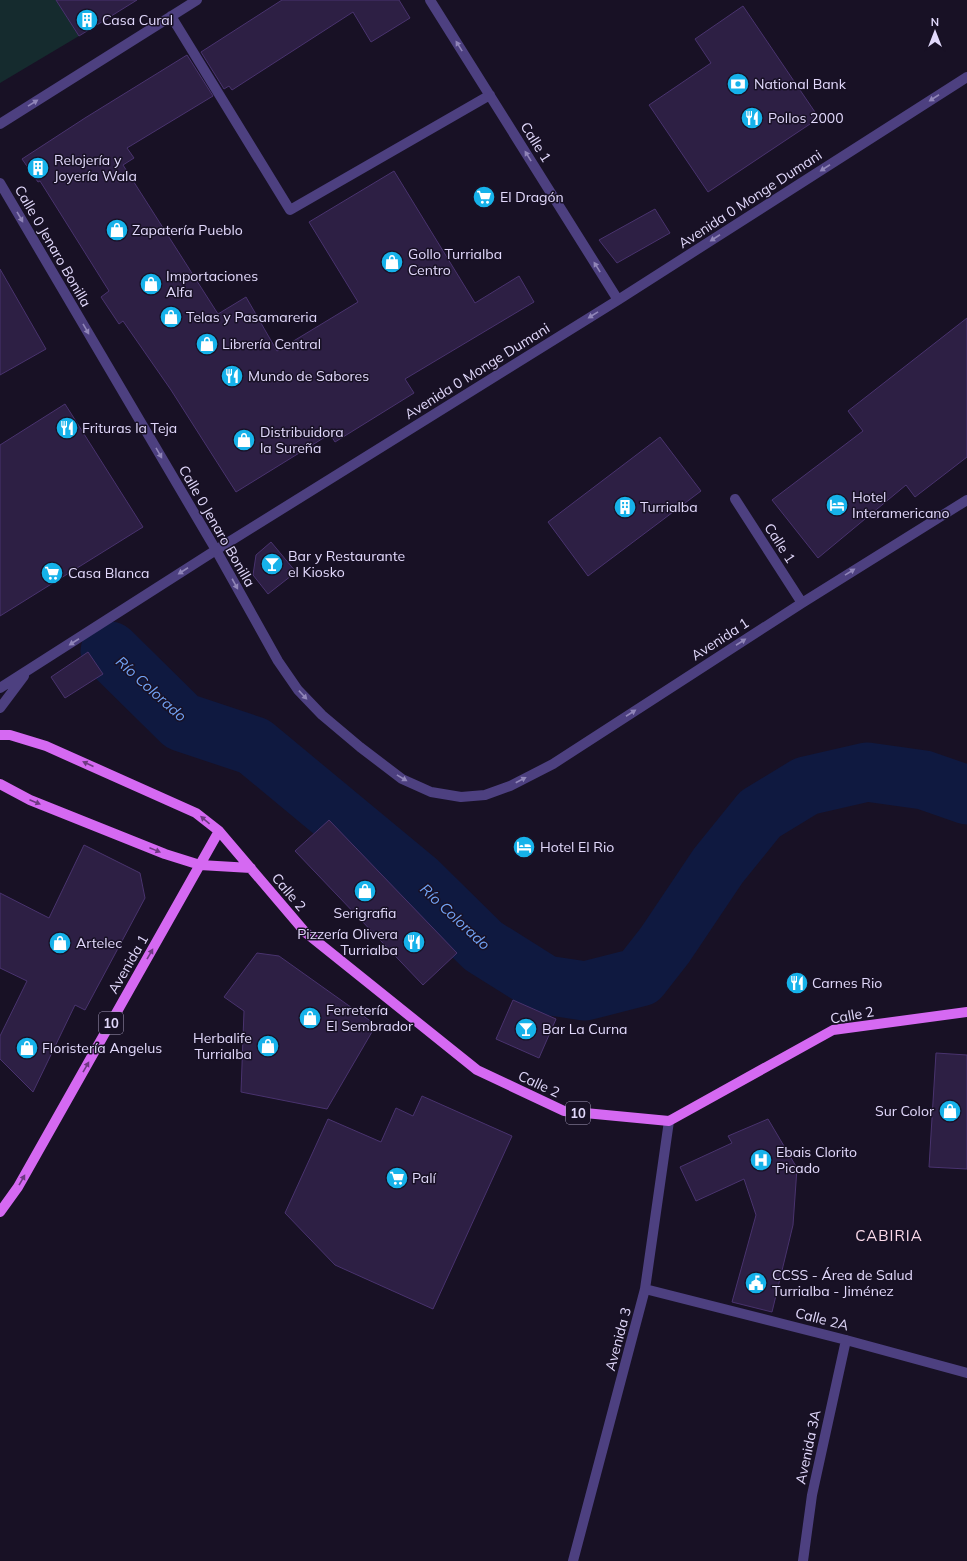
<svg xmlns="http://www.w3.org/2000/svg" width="967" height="1561" viewBox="0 0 967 1561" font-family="Mulish,sans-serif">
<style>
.green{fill:#152b2e}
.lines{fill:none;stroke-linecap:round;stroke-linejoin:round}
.river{stroke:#0f1940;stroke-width:59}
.building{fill:#2d1f44;stroke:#49336e}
.minor{stroke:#4d4080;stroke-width:10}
.major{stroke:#d569f2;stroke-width:10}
.oneway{fill:#9085b8}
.oneway2{fill:#6d3981}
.labels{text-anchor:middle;stroke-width:3;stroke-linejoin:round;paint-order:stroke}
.shield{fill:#181125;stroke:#a59dbc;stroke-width:1}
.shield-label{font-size:13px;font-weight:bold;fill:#e2d9fc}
.poi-label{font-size:14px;fill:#e2d9fc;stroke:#181125;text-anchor:start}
.street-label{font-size:14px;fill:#e2d9fc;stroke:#181125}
.water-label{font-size:15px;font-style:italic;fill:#70a0f2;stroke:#181125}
.neighbourhood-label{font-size:15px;letter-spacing:1px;fill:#fcdaea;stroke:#181125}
</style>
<rect width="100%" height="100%" fill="#181125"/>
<!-- green -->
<path class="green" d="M0,0H63L58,3L79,36L0,83Z"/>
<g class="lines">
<!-- river -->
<path class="river" d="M110,651L182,722L254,746L418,882L483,946L545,985L585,991L640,977L665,945L718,866L760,814L806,786L867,772L924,780L967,795"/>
</g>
<!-- building -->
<path class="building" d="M56,0H137L79,36Z
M282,0H399L410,18L371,42L353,12L232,90L229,86L224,89L201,52Z
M743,6L819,118L708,192L649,105L711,63L695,39Z
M187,55L213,96L127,148L134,158L123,165L218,314L246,297L277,351L358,302L309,222L394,171L475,303L519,276L534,302L405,379L414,393L335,442L330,434L236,492L171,390L123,321L119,324L101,297L109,291L40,181L38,182L22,159L85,118Z
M655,209L670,233L617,263L599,240Z
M0,269L46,349L0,375Z
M967,318V457L915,497L906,485L818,558L772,500L863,431L848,411Z
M65,404L143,527L0,616V445Z
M660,437L701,491L588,576L548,522Z
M271,542L296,572L268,594L253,575L256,555Z
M88,652L103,674L65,698L51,677Z
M329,820L457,953L423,985L295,851Z
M84,845L140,873L145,898L85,1010L75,1005L33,1092L0,1059V1036L27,981L0,968V893L49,918Z
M257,953L279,956L376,1025L327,1109L241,1092L244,1011L224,997Z
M513,1000L556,1019L539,1058L496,1039Z
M936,1053L967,1055V1169L929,1167Z
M422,1096L512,1136L433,1309L335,1265L285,1213L328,1119L381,1142L396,1108L413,1116Z
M768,1119L797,1168L793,1225L772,1312L732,1302L756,1215L744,1179L696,1201L680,1167L732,1143L728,1136Z"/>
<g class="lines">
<!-- minor -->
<path class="minor" d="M430,0L618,300
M171,16L290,210L490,95
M0,124L197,0
M0,183L216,550L278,661L298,690L322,715L360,747L402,779L431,792L461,797L485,795L510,786L553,764L802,603L967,500
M735,499L802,603
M0,688L216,550L618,300L967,77
M0,708L24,676
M645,1289L846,1340L967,1373
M573,1561L645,1289L669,1121
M803,1561L812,1495L846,1340"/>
<!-- major -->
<path class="major" d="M0,735H10L46,746L196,813L219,831L305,932L477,1070L564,1111L669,1121L833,1030L967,1012
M0,784L30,800L165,854L200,865L251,868
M0,1212L18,1187L219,831"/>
</g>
<!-- one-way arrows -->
<defs><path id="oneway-solid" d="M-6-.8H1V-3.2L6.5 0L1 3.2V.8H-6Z"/></defs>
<g class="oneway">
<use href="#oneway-solid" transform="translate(459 46) rotate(-122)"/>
<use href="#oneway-solid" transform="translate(934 98) rotate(147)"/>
<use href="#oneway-solid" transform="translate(33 103) rotate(-32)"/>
<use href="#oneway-solid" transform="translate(528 156) rotate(-122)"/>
<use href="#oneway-solid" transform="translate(825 168) rotate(147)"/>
<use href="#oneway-solid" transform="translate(20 217) rotate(60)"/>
<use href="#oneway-solid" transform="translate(715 238) rotate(147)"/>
<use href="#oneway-solid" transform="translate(597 267) rotate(-122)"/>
<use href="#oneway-solid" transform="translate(593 315) rotate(148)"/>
<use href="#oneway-solid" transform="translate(86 329) rotate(60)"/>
<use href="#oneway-solid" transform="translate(159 453) rotate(60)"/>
<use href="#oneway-solid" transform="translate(183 571) rotate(147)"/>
<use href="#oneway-solid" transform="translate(850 572) rotate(-32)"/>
<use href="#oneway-solid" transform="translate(235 584) rotate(61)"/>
<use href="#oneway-solid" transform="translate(74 642) rotate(147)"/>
<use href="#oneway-solid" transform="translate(741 642) rotate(-33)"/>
<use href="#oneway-solid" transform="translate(303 695) rotate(47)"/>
<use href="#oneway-solid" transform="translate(631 713) rotate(-33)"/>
<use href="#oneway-solid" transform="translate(402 778) rotate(31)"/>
<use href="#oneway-solid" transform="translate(521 780) rotate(-28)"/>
</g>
<g class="oneway2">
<use href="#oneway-solid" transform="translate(88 764) rotate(-156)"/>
<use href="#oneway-solid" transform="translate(35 802) rotate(23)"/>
<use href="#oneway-solid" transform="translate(205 820) rotate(-140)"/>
<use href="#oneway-solid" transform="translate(155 850) rotate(22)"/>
<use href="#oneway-solid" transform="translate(150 954) rotate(-60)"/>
<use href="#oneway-solid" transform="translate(86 1067) rotate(-60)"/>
<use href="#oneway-solid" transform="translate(22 1180) rotate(-60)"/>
</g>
<!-- icons -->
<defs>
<g id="building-disc" transform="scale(1.15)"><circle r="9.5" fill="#16b2ea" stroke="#181125"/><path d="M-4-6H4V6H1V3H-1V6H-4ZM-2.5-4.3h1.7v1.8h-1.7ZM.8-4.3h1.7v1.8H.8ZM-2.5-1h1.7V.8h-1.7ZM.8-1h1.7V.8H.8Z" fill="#fff"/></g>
<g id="bank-disc" transform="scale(1.15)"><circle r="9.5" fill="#16b2ea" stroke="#181125"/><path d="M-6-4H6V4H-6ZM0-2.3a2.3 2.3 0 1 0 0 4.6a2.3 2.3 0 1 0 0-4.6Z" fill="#fff"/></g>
<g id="restaurant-disc" transform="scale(1.15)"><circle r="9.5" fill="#16b2ea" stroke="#181125"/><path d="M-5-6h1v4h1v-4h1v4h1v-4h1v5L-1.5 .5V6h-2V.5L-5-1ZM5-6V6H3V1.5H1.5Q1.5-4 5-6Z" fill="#fff"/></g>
<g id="supermarket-disc" transform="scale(1.15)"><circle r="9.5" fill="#16b2ea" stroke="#181125"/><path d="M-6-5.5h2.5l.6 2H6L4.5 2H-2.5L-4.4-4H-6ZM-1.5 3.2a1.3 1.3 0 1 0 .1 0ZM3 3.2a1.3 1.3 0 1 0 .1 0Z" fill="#fff"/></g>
<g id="shop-disc" transform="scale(1.15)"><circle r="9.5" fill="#16b2ea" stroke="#181125"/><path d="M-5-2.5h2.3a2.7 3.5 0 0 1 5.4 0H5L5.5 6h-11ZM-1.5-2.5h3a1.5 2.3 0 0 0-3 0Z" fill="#fff"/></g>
<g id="hotel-disc" transform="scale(1.15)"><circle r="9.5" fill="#16b2ea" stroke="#181125"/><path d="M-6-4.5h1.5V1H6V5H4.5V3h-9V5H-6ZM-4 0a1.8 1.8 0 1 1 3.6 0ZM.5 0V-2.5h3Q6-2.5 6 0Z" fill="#fff"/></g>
<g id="bar-disc" transform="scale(1.15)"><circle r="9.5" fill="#16b2ea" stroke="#181125"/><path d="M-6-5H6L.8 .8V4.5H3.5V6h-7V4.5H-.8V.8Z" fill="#fff"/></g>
<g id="hospital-disc" transform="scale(1.15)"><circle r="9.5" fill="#16b2ea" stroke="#181125"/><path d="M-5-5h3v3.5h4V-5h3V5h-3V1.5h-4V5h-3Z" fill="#fff"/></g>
<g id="civic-disc" transform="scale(1.15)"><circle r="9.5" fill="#16b2ea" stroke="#181125"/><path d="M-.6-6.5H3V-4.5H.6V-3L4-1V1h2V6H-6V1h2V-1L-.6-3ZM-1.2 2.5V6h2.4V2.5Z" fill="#fff"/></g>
</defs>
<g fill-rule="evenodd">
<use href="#building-disc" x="87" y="20"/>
<use href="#bank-disc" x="738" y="84"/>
<use href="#restaurant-disc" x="752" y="118"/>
<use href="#building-disc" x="38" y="168"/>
<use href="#supermarket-disc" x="484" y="197"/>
<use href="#shop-disc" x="117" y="230"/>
<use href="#shop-disc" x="392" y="262"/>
<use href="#shop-disc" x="151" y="284"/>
<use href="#shop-disc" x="171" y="317"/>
<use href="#shop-disc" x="207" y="344"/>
<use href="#restaurant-disc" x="232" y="376"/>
<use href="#restaurant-disc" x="67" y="428"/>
<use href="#shop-disc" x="244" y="440"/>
<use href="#hotel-disc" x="837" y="505"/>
<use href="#building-disc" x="625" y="507"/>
<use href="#bar-disc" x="272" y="564"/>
<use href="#supermarket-disc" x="52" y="573"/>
<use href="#hotel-disc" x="524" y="847"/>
<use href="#shop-disc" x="365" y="891"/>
<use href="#restaurant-disc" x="414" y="942"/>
<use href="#shop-disc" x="60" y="943"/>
<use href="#restaurant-disc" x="797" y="983"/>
<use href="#shop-disc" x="310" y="1018"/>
<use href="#bar-disc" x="526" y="1029"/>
<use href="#shop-disc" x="268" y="1046"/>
<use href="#shop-disc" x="27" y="1048"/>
<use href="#shop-disc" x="950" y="1111"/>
<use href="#hospital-disc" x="761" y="1160"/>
<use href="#supermarket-disc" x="397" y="1178"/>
<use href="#civic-disc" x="756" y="1283"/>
</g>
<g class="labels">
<!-- shield labels -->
<g class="shield">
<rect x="99" y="1012" width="24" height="22" rx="3"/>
<rect x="566" y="1102" width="24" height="22" rx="3"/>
</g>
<g class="shield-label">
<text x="111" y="1028">10</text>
<text x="578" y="1118">10</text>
</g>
<!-- poi labels -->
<g class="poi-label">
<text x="102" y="25">Casa Cural</text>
<text x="754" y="89">National Bank</text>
<text x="768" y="123">Pollos 2000</text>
<text x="54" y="165">Relojería y<tspan x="54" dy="16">Joyería Wala</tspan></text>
<text x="500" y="202">El Dragón</text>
<text x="132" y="235">Zapatería Pueblo</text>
<text x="408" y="259">Gollo Turrialba<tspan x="408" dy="16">Centro</tspan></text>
<text x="166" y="281">Importaciones<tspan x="166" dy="16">Alfa</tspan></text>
<text x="186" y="322">Telas y Pasamareria</text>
<text x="222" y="349">Librería Central</text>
<text x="248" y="381">Mundo de Sabores</text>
<text x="82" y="433">Frituras la Teja</text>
<text x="260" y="437">Distribuidora<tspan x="260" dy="16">la Sureña</tspan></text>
<text x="852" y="502">Hotel<tspan x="852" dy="16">Interamericano</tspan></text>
<text x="640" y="512">Turrialba</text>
<text x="288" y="561">Bar y Restaurante<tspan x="288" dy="16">el Kiosko</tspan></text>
<text x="68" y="578">Casa Blanca</text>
<text x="540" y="852">Hotel El Rio</text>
<text x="365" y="918" text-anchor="middle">Serigrafia</text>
<text x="398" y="939" text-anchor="end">Pizzería Olivera<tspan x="398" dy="16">Turrialba</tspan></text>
<text x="76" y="948">Artelec</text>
<text x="812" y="988">Carnes Rio</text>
<text x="326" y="1015">Ferretería<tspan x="326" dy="16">El Sembrador</tspan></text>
<text x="542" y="1034">Bar La Curna</text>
<text x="252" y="1043" text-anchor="end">Herbalife<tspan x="252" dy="16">Turrialba</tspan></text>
<text x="42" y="1053">Floristería Angelus</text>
<text x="934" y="1116" text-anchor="end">Sur Color</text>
<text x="776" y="1157">Ebais Clorito<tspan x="776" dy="16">Picado</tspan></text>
<text x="412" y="1183">Palí</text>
<text x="772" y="1280">CCSS - Área de Salud<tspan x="772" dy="16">Turrialba - Jiménez</tspan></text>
</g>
<!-- street labels -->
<g class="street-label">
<text transform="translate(536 142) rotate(58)" y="5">Calle 1</text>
<text transform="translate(750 199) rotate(-33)" y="5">Avenida 0 Monge Dumani</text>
<text transform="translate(53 246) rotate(60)" y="5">Calle 0 Jenaro Bonilla</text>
<text transform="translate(477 371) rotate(-32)" y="5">Avenida 0 Monge Dumani</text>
<text transform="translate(217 526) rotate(60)" y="5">Calle 0 Jenaro Bonilla</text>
<text transform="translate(780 543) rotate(57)" y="5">Calle 1</text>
<text transform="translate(720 639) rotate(-33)" y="5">Avenida 1</text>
<text transform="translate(289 892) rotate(50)" y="5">Calle 2</text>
<text transform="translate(128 964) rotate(-60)" y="5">Avenida 1</text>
<text transform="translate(852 1015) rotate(-10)" y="5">Calle 2</text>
<text transform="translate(539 1084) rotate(25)" y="5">Calle 2</text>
<text transform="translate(822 1319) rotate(14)" y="5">Calle 2A</text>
<text transform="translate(618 1339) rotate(-75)" y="5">Avenida 3</text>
<text transform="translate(808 1447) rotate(-78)" y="5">Avenida 3A</text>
</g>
<!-- water labels -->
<g class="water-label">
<text transform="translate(151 689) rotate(42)" y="5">Río Colorado</text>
<text transform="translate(455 917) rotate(43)" y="5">Río Colorado</text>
</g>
<!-- neighbourhood labels -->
<g class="neighbourhood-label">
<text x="889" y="1241">CABIRIA</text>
</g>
</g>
<!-- north arrow -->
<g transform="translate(935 32)" stroke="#181125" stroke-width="3" paint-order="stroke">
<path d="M0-3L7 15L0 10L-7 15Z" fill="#e2d9fc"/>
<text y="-6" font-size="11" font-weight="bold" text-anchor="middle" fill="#e2d9fc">N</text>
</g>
</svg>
